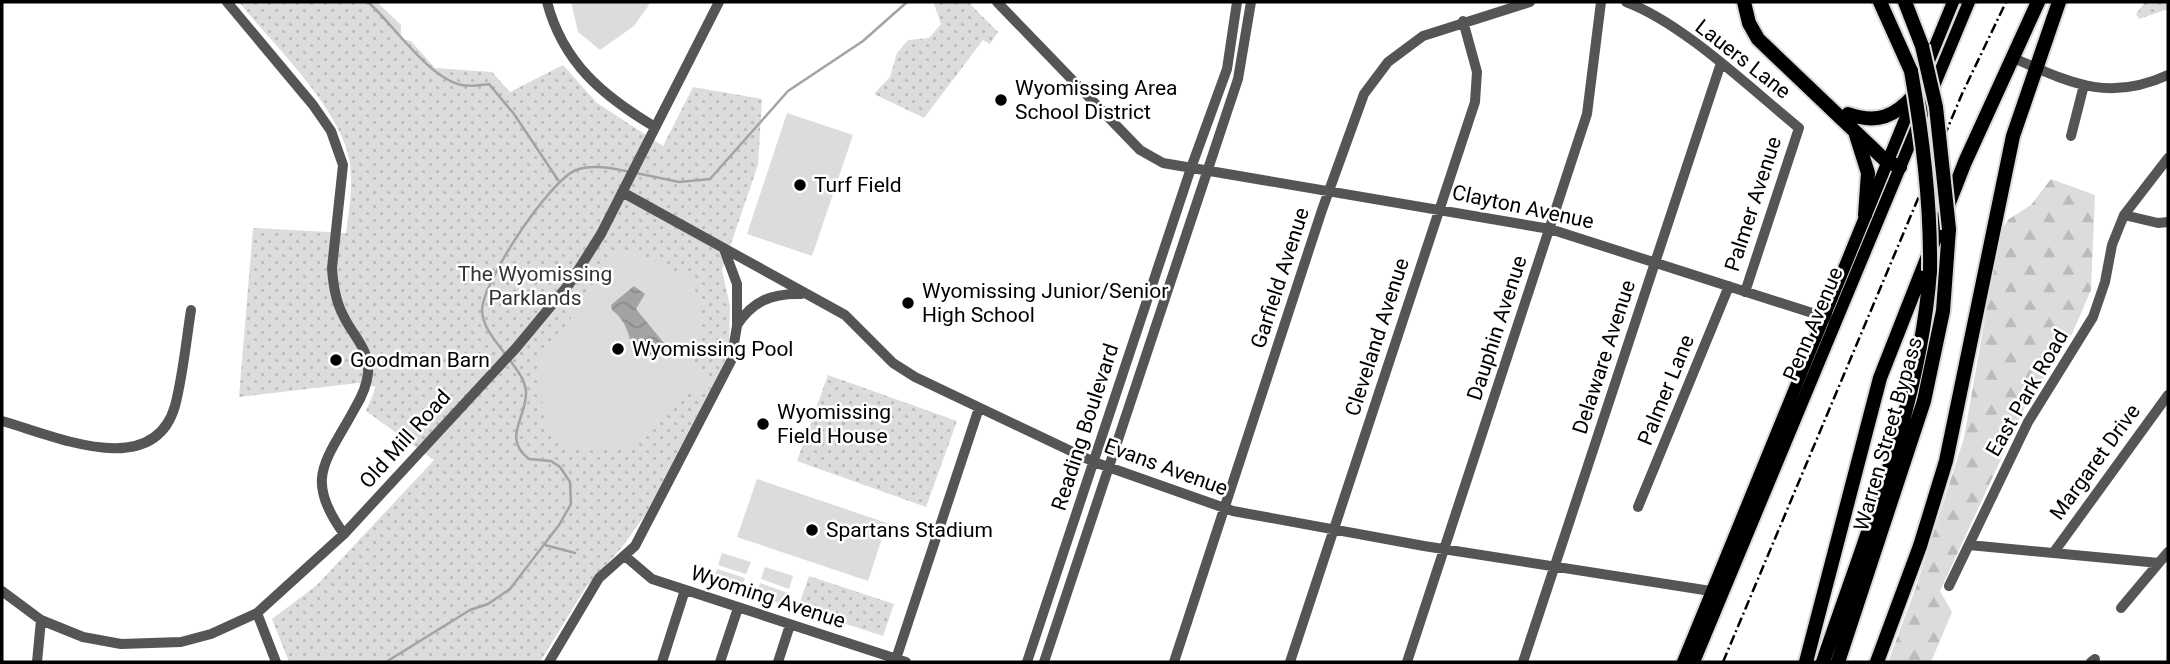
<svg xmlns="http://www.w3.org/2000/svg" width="2170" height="664" viewBox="0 0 2170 664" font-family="Roboto,sans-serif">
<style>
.grass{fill:url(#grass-dots)}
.forest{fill:url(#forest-firs)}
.garden{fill:#dcdcdc}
.water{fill:url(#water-waves)}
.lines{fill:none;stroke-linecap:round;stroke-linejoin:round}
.stream{stroke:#a3a3a3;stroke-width:2.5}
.major-casing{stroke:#dbdbdb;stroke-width:16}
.highway-casing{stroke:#dbdbdb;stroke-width:18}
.minor{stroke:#555;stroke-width:10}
.major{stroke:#000;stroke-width:12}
.highway{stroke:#000;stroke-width:14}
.rail{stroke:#000;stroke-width:2.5;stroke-dasharray:10 3.5 2 3.5;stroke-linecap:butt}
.highway-bridge-casing{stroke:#dbdbdb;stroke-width:18;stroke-linecap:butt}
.highway-bridge{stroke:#000;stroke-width:14}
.poi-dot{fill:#000;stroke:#fff;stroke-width:2.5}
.labels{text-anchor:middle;stroke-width:5;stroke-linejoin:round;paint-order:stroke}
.street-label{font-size:21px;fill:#000;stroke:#fff}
.poi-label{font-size:21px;fill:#000;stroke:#fff;text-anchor:start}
.park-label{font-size:21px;fill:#333;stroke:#fff}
</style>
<defs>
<pattern id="grass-dots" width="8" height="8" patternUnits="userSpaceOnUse" patternTransform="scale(1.75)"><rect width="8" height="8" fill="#dcdcdc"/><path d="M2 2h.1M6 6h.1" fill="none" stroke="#bbb" stroke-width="1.8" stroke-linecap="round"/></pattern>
<pattern id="forest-firs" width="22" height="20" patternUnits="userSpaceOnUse" patternTransform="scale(1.75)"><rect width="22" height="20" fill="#dcdcdc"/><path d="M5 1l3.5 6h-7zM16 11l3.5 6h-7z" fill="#bbb"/></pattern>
<pattern id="water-waves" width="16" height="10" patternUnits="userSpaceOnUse" patternTransform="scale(1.75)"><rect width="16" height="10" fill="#a3a3a3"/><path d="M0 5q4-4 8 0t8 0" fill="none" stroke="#8b8b8b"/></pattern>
</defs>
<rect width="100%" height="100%" fill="#fff"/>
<!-- grass -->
<path class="grass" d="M239,2H377L401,25V39L411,41L435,68L492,72L510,92L563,65L597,103L663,146L693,87L762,99L758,165L722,270L730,306L729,347L724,363L645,515L623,546L586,587L540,662H289L272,619L317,585L434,460L366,411L376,387L358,383L239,397L253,228L346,233C349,211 353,187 350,164C343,110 273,45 239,2Z
M936,2H968L998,32L990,44L983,40L924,118L874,94L890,77L897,53L908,40L929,38L941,24L934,4Z
M2145,2H2168V9L2139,19L2136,14Z
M828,375L957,421L926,507L797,461Z
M809,576L894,604L883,636L798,608Z"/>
<!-- forest -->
<path class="forest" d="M2051,179L2095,195L2091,290L2072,334L2025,407L1940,591L1952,612L1931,662H1888L1916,587L1964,438L2000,232L2009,219L2031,205Z"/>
<!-- garden -->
<path class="garden" d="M571,2H651L634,26L600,50L578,32Z
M787,113L853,135L812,256L747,234Z
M632,249L680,275L685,269L689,271L704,319L700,320L701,329L689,357L708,383L703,392L691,389L628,449L609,446L568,448L545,424L538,372L541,364L536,356L564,328L610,261L617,253Z
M757,479L887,523L868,581L737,537Z
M722,553L751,562L746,574L718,565Z
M765,567L793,576L789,589L761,579Z
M717,569L745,578L741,591L713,582Z
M760,583L788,593L784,605L756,596Z"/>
<!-- water -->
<path class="water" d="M634,286L645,294L636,309L664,343L650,355H640C624,340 634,328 612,310L611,305Z"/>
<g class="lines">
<!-- stream -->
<path class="stream" d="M368,2C394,25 428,78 462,85C470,87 481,85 489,84L514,114L558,180
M636,173L679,182L710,179L788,91L863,41L907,2
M505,354C496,341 483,328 482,311C482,282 549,181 576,170C591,164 614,168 630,172
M545,545L575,553
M386,662L470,610L488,604L510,589L559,525L571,504L570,482L560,467L551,461L529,459C502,438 526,419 526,393C526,380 516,369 509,359"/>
<!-- major casing -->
<g class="major-casing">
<path id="major" d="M1683,662L1953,2
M1694,662L1969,2"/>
</g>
<!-- highway casing -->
<g class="highway-casing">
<path id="highway" d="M1744,2L1749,23L1758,39L1886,161L1900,167
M1880,2L1911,71
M1905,2L1922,46
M1848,114C1877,124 1895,117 1915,94
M1856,135L1868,173L1865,215
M1806,662L1880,378L1965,162L2038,2
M1823,662C1866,534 1920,406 1930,271
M1838,662L1924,401L1943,311L1949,229
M1877,662L1920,546L1946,461L2013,136L2059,2"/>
</g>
<!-- minor -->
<path class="minor" d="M227,2L313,105L331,131L343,165L332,268C333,284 335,300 343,315C352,335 370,349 368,373C367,385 361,398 355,408C326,462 303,478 344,534
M547,2C563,63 603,96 655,127
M997,2L1140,150L1163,163L1550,229L1831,319
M1626,2C1683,23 1751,89 1799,128L1745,292
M2011,57C2069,82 2107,103 2168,75
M2071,136L2084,85
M622,192L845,315L893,363L915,377L1094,462L1233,511L1424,546L1717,592
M2124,215L2158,223L2168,222
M737,325C753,301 772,293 801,294
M2,421C53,435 153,482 175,406C183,375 186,342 191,310
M1638,507L1729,286
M1969,545L2159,563
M2054,552L2168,395
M625,556L652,579L906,662
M1949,586L2028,422L2093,317L2105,282L2112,245L2124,215L2168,158
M2,591L41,620L83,637L121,644L181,642L211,634L257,613L344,534L516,348L570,283L601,234L719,2
M2121,608L2168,552
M257,613L276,662
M37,662L41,620
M549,662L599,578L635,546L731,361L737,326V284L724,249
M662,662L685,590
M720,662L738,608
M778,662L790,625
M895,662L979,408
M1027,662L1191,168L1227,69L1237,2
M1044,662L1238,79L1251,2
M1174,662L1322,210L1364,94L1388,62L1423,36L1530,2
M1290,662L1475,102L1477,72L1463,21
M1407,662L1587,114L1601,2
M1523,662L1721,63
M2091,662L2095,659"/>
<!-- major -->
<use href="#major" class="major"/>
<!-- highway -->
<use href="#highway" class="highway"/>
<!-- rail -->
<path class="rail" d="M1723,662L1962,94L2006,2"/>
<!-- highway-bridge casing -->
<g class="highway-bridge-casing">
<path id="highway-bridge" d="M1922,46L1936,107L1949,229
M1911,71C1923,138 1931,202 1930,271"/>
</g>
<!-- highway-bridge -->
<use href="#highway-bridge" class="highway-bridge"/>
</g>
<!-- markers -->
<g class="poi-dot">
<circle cx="1001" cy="100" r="7"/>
<circle cx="800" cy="185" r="7"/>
<circle cx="908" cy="303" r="7"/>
<circle cx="618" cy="349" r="7"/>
<circle cx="336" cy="360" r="7"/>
<circle cx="763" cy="424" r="7"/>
<circle cx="812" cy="530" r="7"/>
</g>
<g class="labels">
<!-- street labels -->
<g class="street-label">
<text transform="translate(1743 59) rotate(38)" y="7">Lauers Lane</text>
<text transform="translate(1753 204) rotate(-72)" y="7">Palmer Avenue</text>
<text transform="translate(1523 207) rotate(12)" y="7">Clayton Avenue</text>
<text transform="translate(1280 278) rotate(-72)" y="7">Garfield Avenue</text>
<text transform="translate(1813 324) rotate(-67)" y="7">Penn Avenue</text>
<text transform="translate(1497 328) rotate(-72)" y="7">Dauphin Avenue</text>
<text transform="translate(1377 337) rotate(-72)" y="7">Cleveland Avenue</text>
<text transform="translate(1604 357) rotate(-72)" y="7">Delaware Avenue</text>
<text transform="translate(1666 390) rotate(-68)" y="7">Palmer Lane</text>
<text transform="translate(2027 393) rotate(-60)" y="7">East Park Road</text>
<text transform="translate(1085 427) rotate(-72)" y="7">Reading Boulevard</text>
<text transform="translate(1888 434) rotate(-74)" y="7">Warren Street Bypass</text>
<text transform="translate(405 439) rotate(-48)" y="7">Old Mill Road</text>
<text transform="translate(2095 462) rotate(-54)" y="7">Margaret Drive</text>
<text transform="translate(1166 467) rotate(20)" y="7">Evans Avenue</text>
<text transform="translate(768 597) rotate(18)" y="7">Wyoming Avenue</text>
</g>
<!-- poi labels -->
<g class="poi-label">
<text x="1015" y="95">Wyomissing Area<tspan x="1015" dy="24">School District</tspan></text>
<text x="814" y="192">Turf Field</text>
<text x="922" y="298">Wyomissing Junior/Senior<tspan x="922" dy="24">High School</tspan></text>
<text x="632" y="356">Wyomissing Pool</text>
<text x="350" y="367">Goodman Barn</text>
<text x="777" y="419">Wyomissing<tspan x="777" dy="24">Field House</tspan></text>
<text x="826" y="537">Spartans Stadium</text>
</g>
<!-- park labels -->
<g class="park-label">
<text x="535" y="281">The Wyomissing<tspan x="535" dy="24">Parklands</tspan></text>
</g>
</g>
<!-- border -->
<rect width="2170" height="664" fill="none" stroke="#000000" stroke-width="7"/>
</svg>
